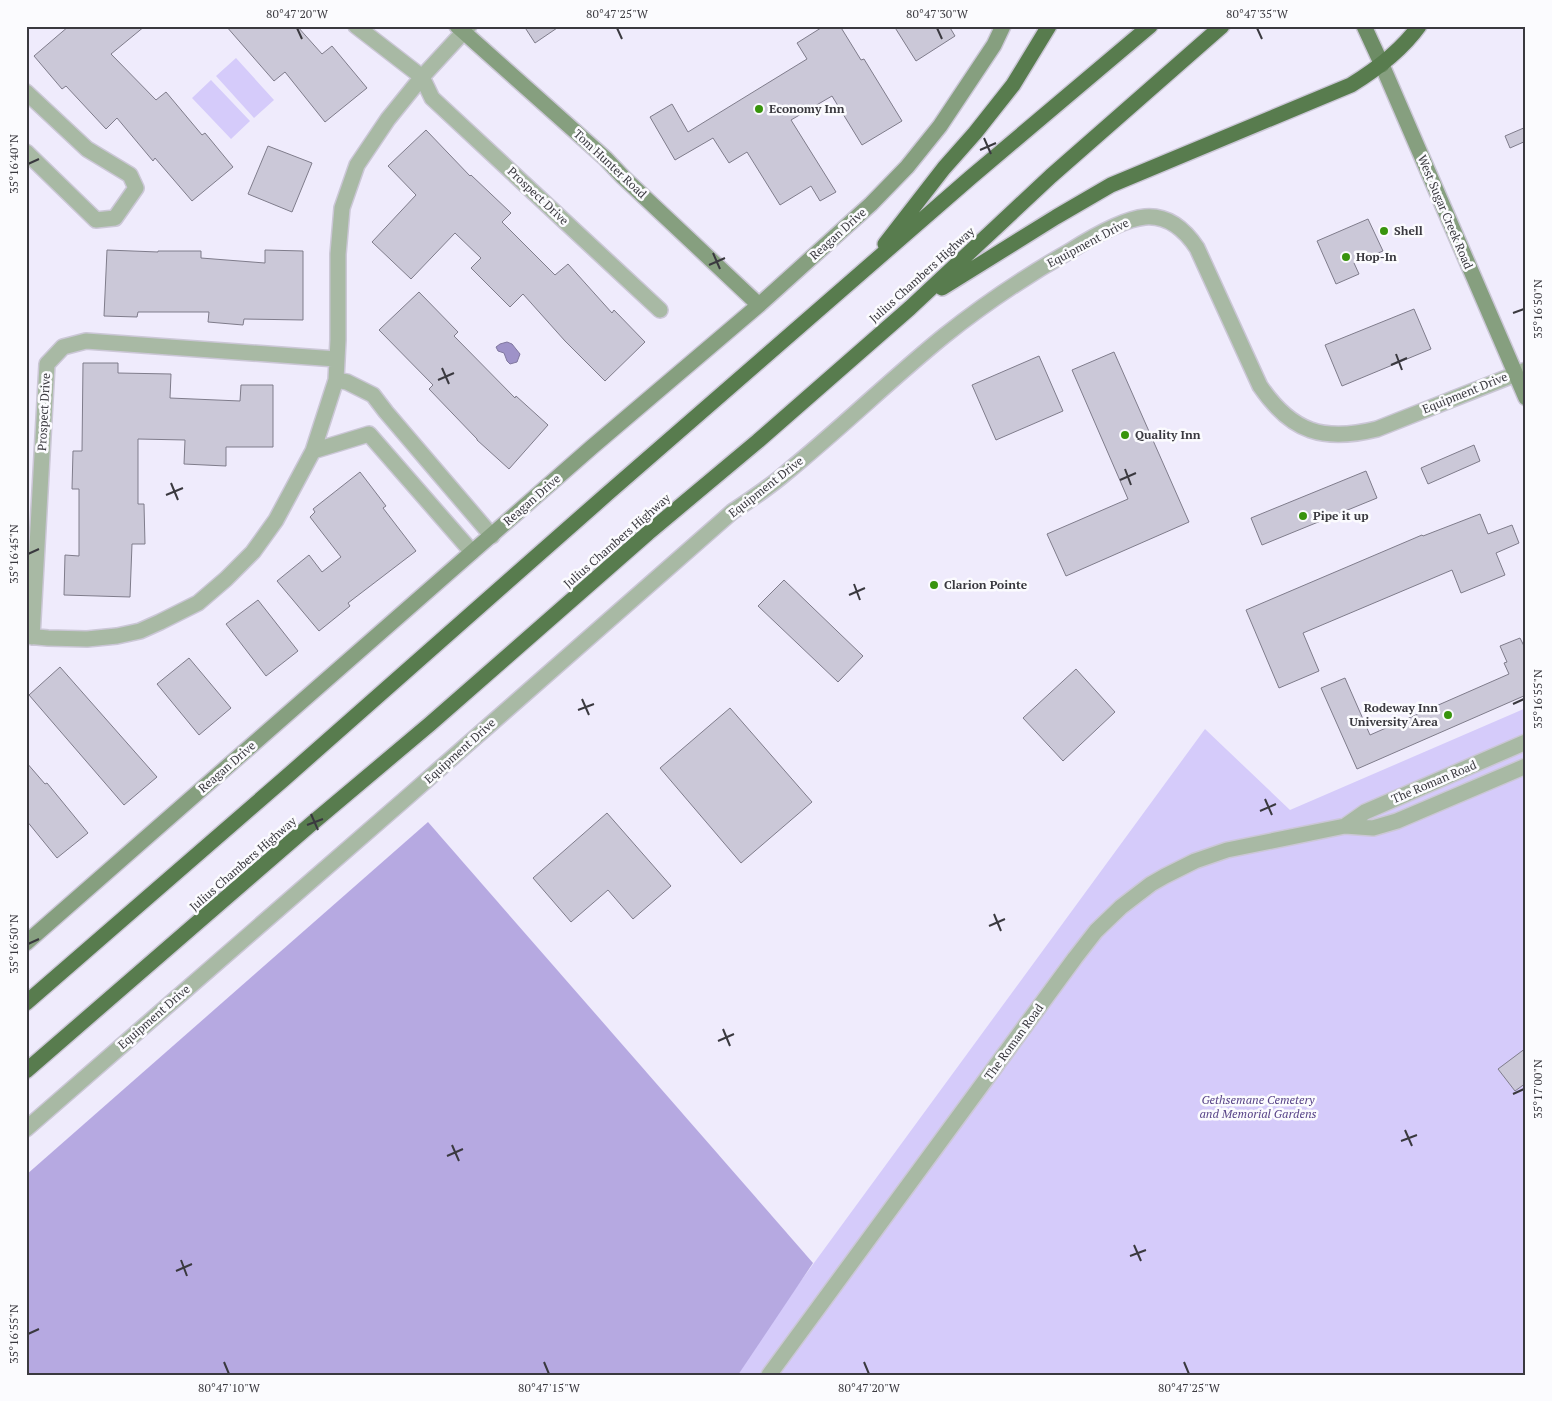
<svg xmlns="http://www.w3.org/2000/svg" width="1552" height="1401" viewBox="0 0 1552 1401" font-family="'PT Serif',serif">
<style>
.green{fill:#d5cbfa}
.forest{fill:#b6a9e1}
.water{fill:#9e92c8;stroke:#80779f}
.building{fill:#cbc8d8;stroke:#7f7c8b}
.lines{fill:none;stroke-linecap:round;stroke-linejoin:round}
.street-casing{stroke:#cbc7d6;stroke-width:18}
.secondary-casing{stroke:#cbc7d6;stroke-width:18}
.primary-casing{stroke:#cbc7d6;stroke-width:18}
.highway-casing{stroke:#cbc7d6;stroke-width:18}
.street{stroke:#a8b9a4;stroke-width:15}
.secondary{stroke:#869f7f;stroke-width:15}
.primary{stroke:#6d8c65;stroke-width:15}
.highway{stroke:#587c4e;stroke-width:15}
.ticks{fill:none;stroke:#3a393f;stroke-width:2}
.poi-dot{fill:#38940d;stroke:#fbfbfe;stroke-width:2}
.labels{text-anchor:middle;stroke-width:5;stroke-linejoin:round;paint-order:stroke}
.poi-label{font-size:12px;font-weight:bold;fill:#3a393f;stroke:#fbfbfe;text-anchor:start}
.street-label{font-size:12px;fill:#3a393f;stroke:#fbfbfe}
.park-label{font-size:12px;font-style:italic;fill:#574387;stroke:#fbfbfe}
.neatline{fill:none;stroke:#3a393f;stroke-width:2}
.ticks-label{font-size:12px;text-anchor:middle;fill:#3a393f}
</style>
<rect width="100%" height="100%" fill="#efebfc"/>
<!-- green -->
<path class="green" d="M236,58L274,100L254,118L216,76Z
M211,80L250,121L231,139L192,98Z
M1526,708V1375H732L1205,729L1290,810Z"/>
<!-- forest -->
<path class="forest" d="M428,822L813,1263L738,1375H26V1175Z"/>
<!-- water -->
<path class="water" d="M507,342L512,344L520,354L517,362L510,364L507,361L504,353L498,351L496,347L500,344Z"/>
<!-- building -->
<path class="building" d="M69,26H145L111,54L156,100L166,92L202,135L205,133L233,167L192,201L155,158L153,161L117,118L106,129L66,86L62,89L34,56Z
M226,26H297L322,54L332,46L367,88L325,122L285,72L274,81Z
M524,26H560L535,43Z
M824,26H840L861,60L864,59L902,121L862,145L832,96L791,120L836,192L820,201L811,186L780,205L747,152L729,163L713,138L675,160L650,117L672,104L688,132L807,59L797,43Z
M894,26H949L955,36L916,61Z
M1526,127V141L1510,148L1505,136Z
M426,130L470,176L471,175L511,213L502,222L555,275L568,264L612,313L614,310L645,342L605,381L565,341L523,294L510,307L471,268L481,258L455,233L411,279L372,242L416,195L388,166Z
M268,146L312,163L292,212L248,194Z
M1368,219L1383,251L1354,263L1359,274L1336,284L1317,241Z
M107,250L158,252V251H201V258L265,263V250L303,251V320L244,319L243,325L208,322L209,312H138L137,317L104,316Z
M419,292L458,332L454,336L515,398L516,396L548,425L509,469L477,440V439L429,389L433,385L379,330Z
M1414,309L1431,349L1342,386L1325,345Z
M1114,352L1189,522L1066,576L1047,534L1128,499L1072,370Z
M1039,356L1063,411L996,440L972,385Z
M83,363H118V373L171,374L170,398L240,401L241,385H273V447H226V466L184,464L185,440L138,439V504H144L145,544H132L130,597L64,595L65,555L79,556V489H72L73,451H82Z
M1474,445L1480,461L1428,484L1421,468Z
M1366,471L1377,498L1262,545L1251,518Z
M360,472L386,506L383,508L416,551L348,603L350,606L319,631L277,581L309,555L322,572L341,557L310,517L315,512L313,509Z
M1480,514L1488,534L1512,525L1519,543L1496,553L1505,575L1461,593L1452,570L1303,633L1319,671L1279,688L1246,610L1422,535L1423,536Z
M784,580L863,656L838,682L758,606Z
M258,600L298,651L266,676L226,624Z
M1520,638L1526,650V695L1357,769L1321,688L1345,678L1370,735L1509,674L1504,663L1507,662L1500,646Z
M189,658L231,708L199,735L157,684Z
M60,667L157,777L124,805L29,695Z
M1076,669L1115,712L1063,761L1023,718Z
M730,708L812,802L741,863L660,768Z
M26,762L45,784L47,783L88,833L57,858L26,820Z
M607,813L671,886L633,919L608,890L571,922L533,878Z
M1526,1048V1083L1515,1091L1498,1069Z"/>
<g class="lines">
<!-- street casing -->
<g class="street-casing">
<path id="street" d="M356,26L422,77L432,98L660,310
M26,92L87,149L130,175L136,188L115,218L96,220L26,152
M336,380L347,382L373,395L386,412L492,536
M313,451L369,434L472,552
M26,636L48,638L87,639L117,636L140,631L160,622L198,603L226,579L253,552L276,520L313,451L336,380L338,340V254L342,208L357,165L388,119L422,77L469,26
M32,637L47,364L63,347L86,341L336,359
M1345,826L1365,812L1526,742
M26,1129L404,800L732,512C751,499 770,487 787,472C841,428 891,379 944,336C984,304 1026,276 1070,251C1089,239 1123,219 1145,217C1169,215 1185,230 1197,248L1260,386C1292,433 1324,442 1377,429L1526,370
M769,1375L1075,958L1096,931L1121,907L1151,884L1165,876L1195,861L1227,850L1345,826L1373,828L1397,821L1526,766"/>
</g>
<!-- secondary casing -->
<g class="secondary-casing">
<path id="secondary" d="M457,26L605,158L623,177L759,305
M1382,65L1526,398
M26,943L592,447L759,305L871,204L907,167L940,126L994,45L1003,26"/>
</g>
<!-- primary casing -->
<g class="primary-casing">
<path id="primary" d="M1364,26L1382,65"/>
</g>
<!-- highway casing -->
<g class="highway-casing">
<path id="highway" d="M885,244L944,168L975,133L1013,85L1049,26
M942,288L1056,217L1111,185L1351,85C1377,69 1401,51 1419,26
M26,1003L284,779L607,494L970,178L1150,26
M26,1071L310,825L430,724L648,533L758,441L910,308L1051,176L1222,26"/>
</g>
<!-- street -->
<use href="#street" class="street"/>
<!-- secondary -->
<use href="#secondary" class="secondary"/>
<!-- primary -->
<use href="#primary" class="primary"/>
<!-- highway -->
<use href="#highway" class="highway"/>
</g>
<!-- ticks -->
<path class="ticks" d="M297,28L302,39M617,28L622,39M937,28L942,39M1257,28L1262,39M984,138L991,154M980,150L996,143M28,164L39,159M713,253L720,269M709,265L725,258M1513,313L1524,309M1396,354L1402,370M1391,365L1407,358M442,368L449,384M438,380L454,373M1125,469L1131,485M1120,480L1136,473M171,483L178,500M166,495L183,488M28,554L39,549M854,584L860,600M849,595L865,588M582,699L589,715M1513,704L1524,699M578,710L594,704M1265,799L1272,815M1260,811L1276,804M311,814L318,830M307,825L323,819M994,914L1001,931M989,926L1005,919M28,944L39,939M723,1029L730,1046M718,1041L734,1034M1513,1094L1524,1089M1405,1130L1412,1146M1401,1141L1417,1135M452,1145L459,1161M447,1156L463,1149M1134,1245L1141,1261M1130,1256L1146,1250M181,1260L187,1276M176,1271L192,1264M28,1334L39,1329M224,1362L229,1374M544,1362L549,1374M864,1362L869,1374M1184,1362L1189,1374"/>
<!-- markers -->
<g class="poi-dot">
<circle cx="759" cy="109" r="5"/>
<circle cx="1384" cy="231" r="5"/>
<circle cx="1346" cy="257" r="5"/>
<circle cx="1125" cy="435" r="5"/>
<circle cx="1303" cy="516" r="5"/>
<circle cx="934" cy="585" r="5"/>
<circle cx="1448" cy="715" r="5"/>
</g>
<g class="labels">
<!-- poi labels -->
<g class="poi-label">
<text x="769" y="113">Economy Inn</text>
<text x="1394" y="235">Shell</text>
<text x="1356" y="261">Hop-In</text>
<text x="1135" y="439">Quality Inn</text>
<text x="1313" y="520">Pipe it up</text>
<text x="944" y="589">Clarion Pointe</text>
<text x="1438" y="712" text-anchor="end">Rodeway Inn<tspan x="1438" dy="14">University Area</tspan></text>
</g>
<!-- street labels -->
<g class="street-label">
<text transform="translate(610 164) rotate(43)" y="4">Tom Hunter Road</text>
<text transform="translate(538 196) rotate(43)" y="4">Prospect Drive</text>
<text transform="translate(1445 212) rotate(67)" y="4">West Sugar Creek Road</text>
<text transform="translate(838 234) rotate(-42)" y="4">Reagan Drive</text>
<text transform="translate(1088 243) rotate(-28)" y="4">Equipment Drive</text>
<text transform="translate(922 275) rotate(-42)" y="4">Julius Chambers Highway</text>
<text transform="translate(1465 393) rotate(-22)" y="4">Equipment Drive</text>
<text transform="translate(44 412) rotate(-87)" y="4">Prospect Drive</text>
<text transform="translate(766 487) rotate(-38)" y="4">Equipment Drive</text>
<text transform="translate(532 500) rotate(-41)" y="4">Reagan Drive</text>
<text transform="translate(617 541) rotate(-41)" y="4">Julius Chambers Highway</text>
<text transform="translate(460 751) rotate(-42)" y="4">Equipment Drive</text>
<text transform="translate(227 767) rotate(-41)" y="4">Reagan Drive</text>
<text transform="translate(1434 782) rotate(-23)" y="4">The Roman Road</text>
<text transform="translate(243 864) rotate(-41)" y="4">Julius Chambers Highway</text>
<text transform="translate(154 1017) rotate(-41)" y="4">Equipment Drive</text>
<text transform="translate(1014 1042) rotate(-54)" y="4">The Roman Road</text>
</g>
<!-- park labels -->
<g class="park-label">
<text x="1258" y="1104">Gethsemane Cemetery<tspan x="1258" dy="14">and Memorial Gardens</tspan></text>
</g>
</g>
<!-- border -->
<rect width="1552" height="1401" fill="none" stroke="#fbfbfe" stroke-width="55"/>
<rect x="28" y="28" width="1496" height="1346" class="neatline"/>
<g class="ticks-label">
<text x="297" y="18">80°47'20"W</text>
<text x="617" y="18">80°47'25"W</text>
<text x="937" y="18">80°47'30"W</text>
<text x="1257" y="18">80°47'35"W</text>
<text transform="translate(14 164) rotate(-90)" y="4">35°16'40"N</text>
<text transform="translate(1538 309) rotate(-90)" y="4">35°16'50"N</text>
<text transform="translate(14 554) rotate(-90)" y="4">35°16'45"N</text>
<text transform="translate(1538 699) rotate(-90)" y="4">35°16'55"N</text>
<text transform="translate(14 944) rotate(-90)" y="4">35°16'50"N</text>
<text transform="translate(1538 1089) rotate(-90)" y="4">35°17'00"N</text>
<text transform="translate(14 1334) rotate(-90)" y="4">35°16'55"N</text>
<text x="229" y="1392">80°47'10"W</text>
<text x="549" y="1392">80°47'15"W</text>
<text x="869" y="1392">80°47'20"W</text>
<text x="1189" y="1392">80°47'25"W</text>
</g>
</svg>
